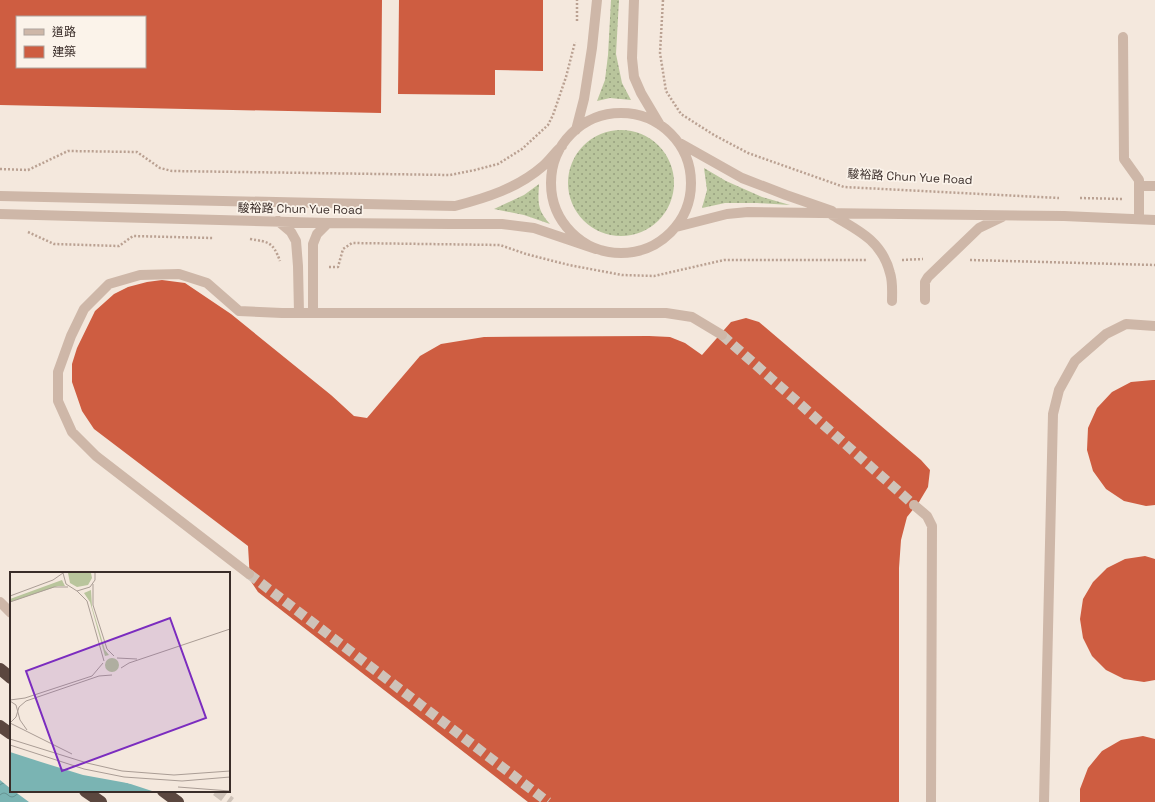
<svg xmlns="http://www.w3.org/2000/svg" width="1155" height="802" viewBox="0 0 1155 802" font-family="'Space Grotesk','Noto Sans TC',sans-serif">
<style>
.grass{fill:url(#grass-dots)}
.water{fill:url(#water-waves)}
.pier{fill:#f4e8dd}
.building{fill:#ce5d41;fill-rule:evenodd}
.lines{fill:none;stroke-linecap:round;stroke-linejoin:round}
.minor-tunnel{stroke:#cfc3b9;stroke-width:10;stroke-dasharray:10 5;stroke-linecap:butt}
.path{stroke:#baa192;stroke-width:2.5;stroke-dasharray:2 2;stroke-linecap:butt}
.minor{stroke:#ceb7a8;stroke-width:10}
.highway{stroke:#5b473f;stroke-width:12}
.labels{text-anchor:middle;stroke-width:3.5;stroke-linejoin:round;paint-order:stroke}
.street-label{font-size:12px;fill:#3a2d29;stroke:#fbf3ea}
.inset-road{fill:none;stroke:#aa9d95;stroke-width:1}
.view{fill:#7b2cbf;fill-opacity:0.15;stroke:#7b2cbf;stroke-width:2}
.inset-edge{fill:none;stroke:#3a2d29;stroke-width:2}
</style>
<defs>
<pattern id="grass-dots" width="8" height="8" patternUnits="userSpaceOnUse"><rect width="8" height="8" fill="#b9c59c"/><path d="M2 2h.1M6 6h.1" fill="none" stroke="#97a07f" stroke-width="1.8" stroke-linecap="round"/></pattern>
<pattern id="water-waves" width="16" height="10" patternUnits="userSpaceOnUse"><rect width="16" height="10" fill="#7ab4b3"/><path d="M0 5q4-4 8 0t8 0" fill="none" stroke="#659392"/></pattern>
</defs>
<rect width="100%" height="100%" fill="#f4e8dd"/>
<!-- grass -->
<path class="grass" d="M611,0H619L616,54L622,83L631,100L610,98L597,101L605,80L608,55Z
M568 183a53 53 0 1 1 106 0a53 53 0 1 1-106 0Z
M704,168L726,181L762,197L790,205L757,203H725L702,208L707,190Z
M539,184C538,203 537,210 550,224L524,215L494,209L524,195Z"/>
<!-- water -->
<path class="water" d="M0,720L11,728V791H93L108,802H0Z"/>
<!-- pier -->
<path class="pier" d="M0,718L11,726V789L0,780Z
M14,791H97L110,802H29Z"/>
<!-- building -->
<path class="building" d="M0,0H382L381,113L0,105ZM17,17H145V67H17Z
M399,0H543V71L495,70V95L398,94Z
M162,280L185,283L231,314L331,395L354,416L367,418L420,356L441,344L484,337L649,336L670,337L685,343L702,355L731,322L746,318L759,322L921,460L930,470L928,487L919,502L907,517L901,540L899,568V802H528L258,592L250,580L248,546L94,429L82,411L72,382V364L77,348L95,311L114,294L128,287L147,282Z
M1153,380H1155V505L1146,506L1124,501L1106,489L1093,471L1087,450L1088,428L1097,408L1112,392L1131,382Z
M1145,556L1155,559V680L1144,682L1124,679L1106,670L1092,656L1083,638L1080,619L1083,599L1093,582L1107,568L1125,559Z
M1143,736L1155,739V802H1080V789L1088,768L1102,751L1121,740Z"/>
<g class="lines">
<!-- minor-tunnel -->
<path class="minor-tunnel" d="M722,335L914,505
M249,574L548,802
M216,791L231,802"/>
<!-- path -->
<path class="path" d="M663,0L660,53L666,91L681,114L714,135L748,153L844,187L1059,198
M577,21V0
M0,169L28,170L68,151L137,152L160,168L172,171L450,175L475,170L498,164L522,149L548,125L553,115L566,77L575,42
M1080,198L1123,199
M28,232L54,244L119,246L133,236L213,238
M250,239C269,242 273,242 280,261
M902,260L923,259
M970,260L1155,265
M329,267H338L343,249L352,243L500,245L526,254L569,265L622,275L654,276L724,260H867"/>
<!-- minor -->
<path class="minor" d="M634,0L632,58L634,77L641,93L660,125
M1123,37L1124,159L1139,180V219
M551 183a70 70 0 1 1 140 0a70 70 0 1 1-140 0Z
M576,130L584,99L592,48L597,0
M678,142L742,178L786,195L832,211
M1139,186H1155
M0,196L455,206C486,198 518,188 543,166C550,160 555,152 562,146
M0,214L328,223L451,224H502L534,228L596,249
M832,215C858,230 882,241 890,273C893,282 892,292 892,301
M278,221L291,232L296,241L298,266L299,313
M676,227L727,214L748,212L1064,216L1155,220
M925,300V282L928,277L979,228L1002,217
M313,313V244L317,234L328,223
M914,505L927,516L932,526L931,802
M249,574L96,456L72,432L58,401V372L71,336L84,309L109,284L140,275L179,274L207,283L239,311L282,313H666L692,317L722,335
M0,602L11,613
M1044,802L1053,414L1059,390L1075,361L1106,334L1126,324L1155,326"/>
<!-- highway -->
<path class="highway" d="M0,669L11,678
M0,726L11,734
M85,791L101,802
M163,791L178,802"/>
</g>
<g class="labels">
<!-- street labels -->
<g class="street-label">
<text transform="translate(910 177) rotate(3)" y="4">駿裕路 Chun Yue Road</text>
<text transform="translate(300 209) rotate(1)" y="4">駿裕路 Chun Yue Road</text>
</g>
</g>
<!-- overview -->
<g transform="translate(10 572)">
<rect width="220" height="220" fill="#f4e8dd"/>
<path d="M58,1H81L82,6L78,13L67,15L60,11ZM52,8L55,14H48L0,30V27ZM81,18L82,35L95,78L99,83L95,84L80,30L74,21ZM95 93a7 7 0 1 1 14 0a7 7 0 1 1-14 0Z" fill="#b9c59c"/>
<path d="M0,173L78,198L142,219H0Z" fill="#7ab4b3"/>
<path d="M0,171L79,196L128,213L73,203L31,190L0,180Z" fill="#f4e8dd"/>
<path class="inset-road" d="M53,1L56,12L67,19L80,15L85,8V1M83,12V33L97,77L104,84M67,19L77,29L94,89M0,24L43,8L53,1M0,30L44,15H58M107,86L127,87M111,96L119,91L220,57M0,128L15,126L82,104L93,91M0,129L6,133L10,148L17,158M0,151L6,145L9,135L16,129L89,104L102,103M0,151L62,182M0,167L77,191L112,199L164,203L220,199M0,173L74,197L114,205L172,209L220,205M168,215L220,219"/>
<path class="view" d="M160,46L196,146L52,199L16,99Z"/>
<rect width="220" height="220" class="inset-edge"/>
</g>
<!-- legend -->
<rect x="16" y="16" width="130" height="52" fill="#fbf3ea" stroke="#aea49d"/>
<rect x="24" y="29" width="20" height="6" fill="#ceb7a8" stroke="#aea49d"/>
<text x="52" y="36" font-size="12" fill="#3a2d29">道路</text>
<rect x="24" y="46" width="20" height="12" fill="#ce5d41" stroke="#aea49d"/>
<text x="52" y="56" font-size="12" fill="#3a2d29">建築</text>
</svg>
